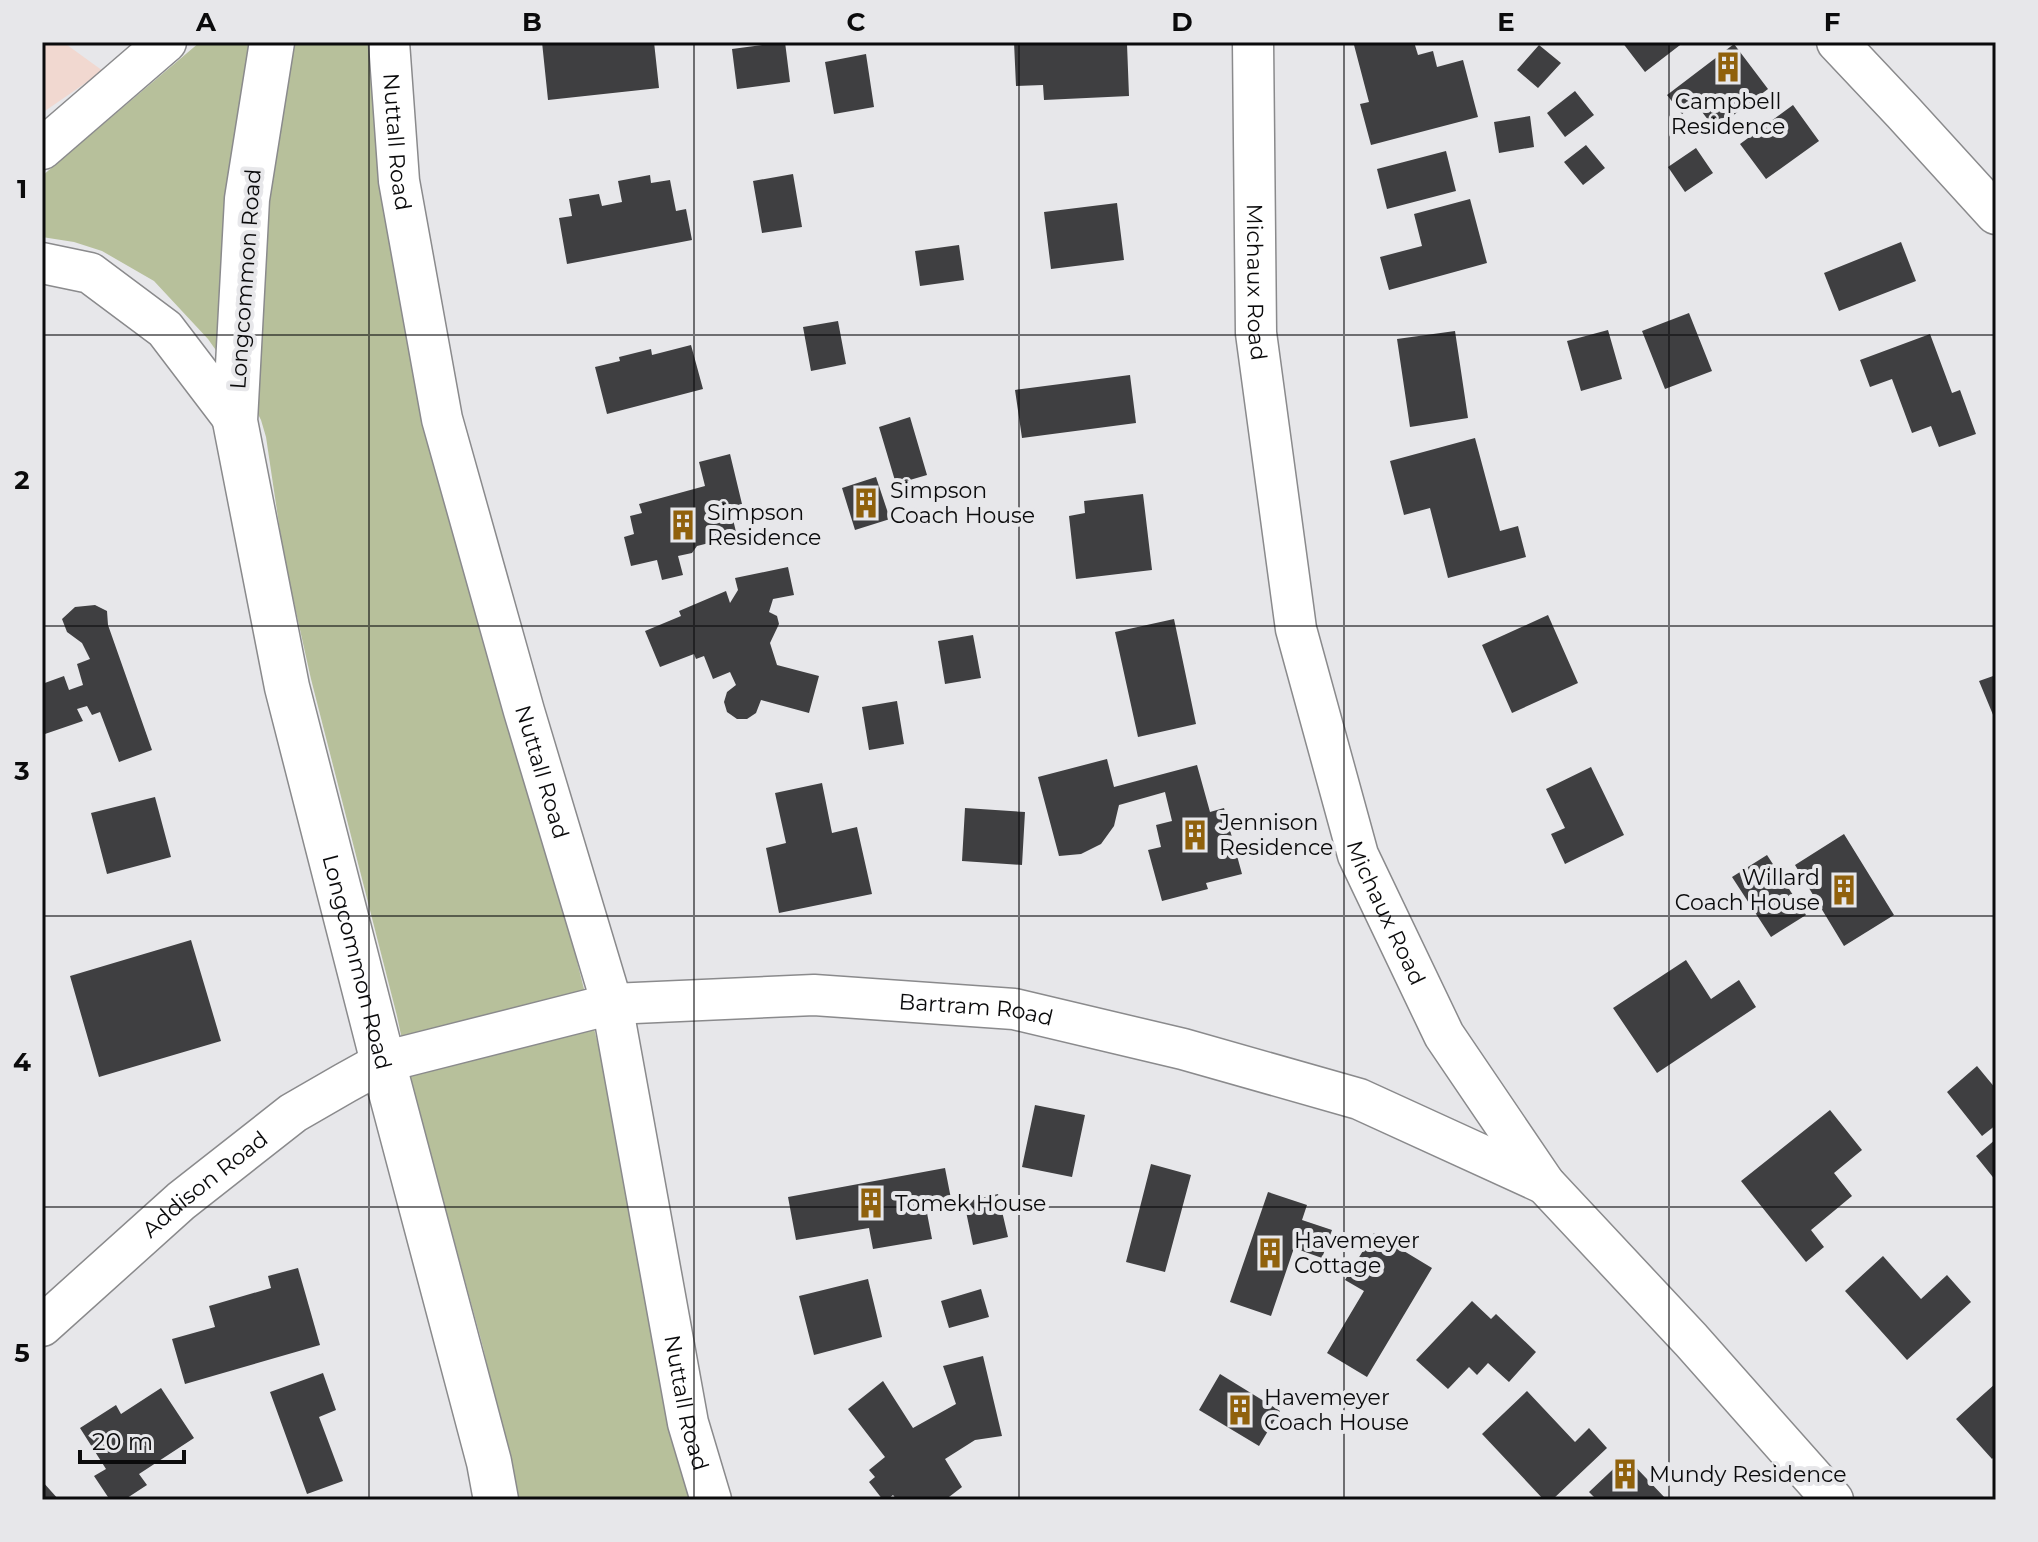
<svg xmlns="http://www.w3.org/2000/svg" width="2038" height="1542" viewBox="0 0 2038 1542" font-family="Montserrat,sans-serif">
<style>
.education{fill:#f1d8d0}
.green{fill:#b7c09b}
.building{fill:#3f3f41}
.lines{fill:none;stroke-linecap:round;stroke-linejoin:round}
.street-casing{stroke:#8a8a8c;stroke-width:43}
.secondary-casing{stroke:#8a8a8c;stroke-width:47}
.street{stroke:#fff;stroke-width:40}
.secondary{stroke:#fff;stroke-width:44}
.grid{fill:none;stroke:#0b0b0c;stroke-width:2;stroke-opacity:0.55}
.labels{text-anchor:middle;stroke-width:8;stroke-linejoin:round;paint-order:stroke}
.poi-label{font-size:22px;fill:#0b0b0c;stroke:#e7e7ea;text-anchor:start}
.street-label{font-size:22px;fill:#0b0b0c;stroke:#e7e7ea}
.neatline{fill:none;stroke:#0b0b0c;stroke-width:3}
.grid-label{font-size:26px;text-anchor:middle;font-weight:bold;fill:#0b0b0c}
</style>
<rect width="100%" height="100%" fill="#e7e7ea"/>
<!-- education -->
<path class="education" d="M42,42H63L103,71L42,113Z"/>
<!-- green -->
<path class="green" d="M200,42H371L564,910L605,1072L692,1500H517L483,1347L411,1082L397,1016L311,679L284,558L266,437L261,420L251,400L208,339L154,281L102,251L74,242L42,237V176Z"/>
<!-- building -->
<path class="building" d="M542,42H654L659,88L548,100Z
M785,42L790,82L737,89L732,49Z
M1014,42H1113L1114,44H1127L1129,96L1044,100L1043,85L1016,86Z
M1367,42H1414L1418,55L1433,51L1437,67L1463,60L1478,117L1371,145L1360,104L1369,102L1354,45Z
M1622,42H1684L1645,72Z
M1734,44L1768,89L1715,129L1696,104L1682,114L1667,95Z
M1539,45L1561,63L1538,88L1517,70Z
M866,54L874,107L834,114L825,62Z
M1575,91L1594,115L1565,137L1547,113Z
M1793,105L1819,141L1766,179L1740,144Z
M1530,116L1534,147L1499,153L1494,122Z
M1586,145L1605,168L1583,185L1564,162Z
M1696,148L1713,173L1685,192L1668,167Z
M1446,151L1456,191L1387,209L1377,169Z
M793,174L802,227L762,233L753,181Z
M650,175L651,183L670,180L676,211L686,209L692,240L567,264L559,218L572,216L569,199L599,194L602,206L622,202L618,181Z
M1470,199L1487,263L1389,290L1380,257L1422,246L1414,214Z
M1117,203L1124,260L1051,269L1044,212Z
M1901,242L1916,281L1839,311L1824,273Z
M959,245L964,280L920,286L915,251Z
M1689,313L1712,371L1665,389L1642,331Z
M838,321L846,364L811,371L803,327Z
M1608,330L1622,379L1581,391L1567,341Z
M1455,331L1468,418L1410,427L1397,339Z
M1930,334L1952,393L1960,390L1976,434L1939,447L1931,426L1912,433L1892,379L1870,387L1860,360Z
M691,345L703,389L607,414L595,367L620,361L619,357L651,349L652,355Z
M1130,375L1136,423L1022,438L1015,390Z
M910,417L927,475L896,484L879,427Z
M1475,438L1500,531L1518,526L1526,557L1448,578L1430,508L1404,515L1390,461Z
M730,454L742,504L730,507L737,536L697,546L692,553L678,556L683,575L662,580L657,560L631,566L624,537L634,534L630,516L642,513L639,504L705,486L699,462Z
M876,477L890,519L855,530L842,488Z
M1143,494L1152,570L1076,579L1069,516L1085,513L1084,501Z
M788,567L794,595L773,599L769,612L777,616L779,624L770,643L777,665L819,676L809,713L761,700L756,713L747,719H737L727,712L724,702L727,692L736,685L730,672L713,679L704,656L696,659L694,654L660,667L645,631L681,616L679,611L726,591L730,603L738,590L735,578Z
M95,605L107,611L108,625L152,750L119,762L100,712L92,715L87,706L77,709L83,721L42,735V684L64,676L69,690L83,685L77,664L90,659L82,643L67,632L62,619L75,607Z
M1548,615L1578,683L1512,713L1482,645Z
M1174,619L1196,724L1138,737L1115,632Z
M973,635L981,678L945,684L938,641Z
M1996,675V722L1979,681Z
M897,701L904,744L869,750L862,707Z
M1107,759L1114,787L1197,765L1210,812L1224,808L1242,874L1206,883L1208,889L1162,901L1148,850L1161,847L1156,825L1172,821L1165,792L1119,805L1114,826L1101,844L1081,854L1059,856L1038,777Z
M1591,767L1624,835L1565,864L1551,834L1565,828L1546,789Z
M822,783L832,833L857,827L872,894L779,913L766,848L786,843L775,793Z
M155,797L171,857L107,874L91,813Z
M965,808L1025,812L1022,865L962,861Z
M1844,834L1894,915L1844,946L1795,865Z
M1767,855L1806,915L1771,937L1732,877Z
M191,940L221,1041L99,1077L70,976Z
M1686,960L1711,999L1739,980L1756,1007L1657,1073L1613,1008Z
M1977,1066L1996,1089V1125L1982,1136L1947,1092Z
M1035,1105L1085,1115L1072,1177L1022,1167Z
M1830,1110L1862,1150L1834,1173L1852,1196L1811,1230L1824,1247L1806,1262L1741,1181Z
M1996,1139V1181L1976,1156Z
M1151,1164L1191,1175L1165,1272L1126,1262Z
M945,1168L953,1209L927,1213L932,1239L873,1249L869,1228L796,1240L788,1197Z
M1268,1192L1307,1205L1302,1220L1332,1230L1322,1258L1294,1248L1271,1316L1230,1302Z
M998,1194L1008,1237L973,1245L964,1202Z
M1374,1233L1432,1268L1367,1377L1327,1353L1364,1291L1345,1280Z
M1883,1256L1921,1299L1947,1275L1971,1302L1907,1360L1845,1291Z
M298,1268L320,1345L185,1384L172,1339L215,1327L209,1306L271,1288L268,1276Z
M868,1279L882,1337L814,1355L799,1296Z
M981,1289L989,1317L949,1328L941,1301Z
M1472,1301L1491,1319L1496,1314L1536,1352L1509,1382L1488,1363L1477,1375L1469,1367L1448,1389L1416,1360Z
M983,1356L1002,1436L975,1440L945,1459L962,1487L945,1500H897L893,1495L887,1500H883L869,1482L875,1477L869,1470L885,1457L848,1409L883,1381L913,1428L956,1404L943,1366Z
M323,1373L336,1410L319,1417L343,1481L307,1494L270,1392Z
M1220,1374L1280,1411L1259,1446L1199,1410Z
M1996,1383V1455L1992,1459L1956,1419Z
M161,1388L194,1438L139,1474L147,1485L124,1500H110L94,1476L106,1469L80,1428L116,1405L121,1414Z
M1527,1391L1575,1442L1589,1428L1607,1448L1552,1500H1544L1482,1434Z
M1626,1457L1667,1500H1597L1589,1492Z
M42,1481L59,1500H42Z"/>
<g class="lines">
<!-- street casing -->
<g class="street-casing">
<g id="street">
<path id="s1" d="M389,42L399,181L442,419L524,711L612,1004L688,1423L711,1500"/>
<path id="s2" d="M1253,42L1256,333L1296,629L1358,855L1444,1035L1545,1184L1691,1340L1833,1500"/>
<path d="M1837,42L1903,112L1996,214"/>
<path d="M42,149L166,42"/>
<path d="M42,263L90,273L165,329L235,421"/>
<path id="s3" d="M42,1326L181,1201L293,1113L345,1083L383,1062L612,1004L814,995L1014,1009L1183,1049L1359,1099L1545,1184"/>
</g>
</g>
<!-- secondary casing -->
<g class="secondary-casing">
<g id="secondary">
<path id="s4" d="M272,42L247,199L235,421L287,687L383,1062L489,1462L496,1500"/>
</g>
</g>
<!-- street -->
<use href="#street" class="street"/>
<!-- secondary -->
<use href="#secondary" class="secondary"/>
</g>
<!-- grid -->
<path class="grid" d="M369,42V1500M694,42V1500M1019,42V1500M1344,42V1500M1669,42V1500M42,335H1996M42,626H1996M42,916H1996M42,1207H1996"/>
<!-- icons -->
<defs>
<g id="building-bare" transform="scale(2.4)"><path d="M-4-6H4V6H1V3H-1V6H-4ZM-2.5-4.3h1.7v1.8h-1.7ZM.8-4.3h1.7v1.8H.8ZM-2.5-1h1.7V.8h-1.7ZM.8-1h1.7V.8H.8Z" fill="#90610c" stroke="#e7e7ea" stroke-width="2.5" paint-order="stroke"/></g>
</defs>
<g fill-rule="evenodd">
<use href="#building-bare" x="1728" y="67"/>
<use href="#building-bare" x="866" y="503"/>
<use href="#building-bare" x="683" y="525"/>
<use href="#building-bare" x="1195" y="835"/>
<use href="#building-bare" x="1844" y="890"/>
<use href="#building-bare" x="871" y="1203"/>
<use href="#building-bare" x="1270" y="1253"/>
<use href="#building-bare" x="1240" y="1410"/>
<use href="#building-bare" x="1625" y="1474"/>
</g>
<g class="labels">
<!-- poi labels -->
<g class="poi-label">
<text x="1728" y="109" text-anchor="middle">Campbell<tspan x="1728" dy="25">Residence</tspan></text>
<text x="890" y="498">Simpson<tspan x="890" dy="25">Coach House</tspan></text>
<text x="707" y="520">Simpson<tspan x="707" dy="25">Residence</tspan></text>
<text x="1219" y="830">Jennison<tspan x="1219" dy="25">Residence</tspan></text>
<text x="1820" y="885" text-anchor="end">Willard<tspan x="1820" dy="25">Coach House</tspan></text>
<text x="895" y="1211">Tomek House</text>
<text x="1294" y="1248">Havemeyer<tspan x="1294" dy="25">Cottage</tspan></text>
<text x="1264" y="1405">Havemeyer<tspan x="1264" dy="25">Coach House</tspan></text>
<text x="1649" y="1482">Mundy Residence</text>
</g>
<!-- street labels -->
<g class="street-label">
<text dy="8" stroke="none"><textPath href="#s1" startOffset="100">Nuttall Road</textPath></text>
<text transform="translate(245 279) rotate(-86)" y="8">Longcommon Road</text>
<text dy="8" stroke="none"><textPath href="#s2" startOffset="240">Michaux Road</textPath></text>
<text dy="8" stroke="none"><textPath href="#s1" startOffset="748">Nuttall Road</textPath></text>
<text dy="8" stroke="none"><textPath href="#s2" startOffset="888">Michaux Road</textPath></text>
<text dy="8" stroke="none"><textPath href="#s4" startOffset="936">Longcommon Road</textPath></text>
<text dy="8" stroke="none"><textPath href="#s3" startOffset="1034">Bartram Road</textPath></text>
<text dy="8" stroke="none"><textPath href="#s3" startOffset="216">Addison Road</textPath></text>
<text dy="8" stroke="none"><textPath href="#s1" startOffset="1396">Nuttall Road</textPath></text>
</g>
</g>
<!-- border -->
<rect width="2038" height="1542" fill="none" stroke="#e7e7ea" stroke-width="88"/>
<!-- scale -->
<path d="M80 1450v12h104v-12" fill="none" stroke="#0b0b0c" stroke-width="4"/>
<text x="92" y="1450" font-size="24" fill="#0b0b0c" stroke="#e7e7ea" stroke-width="6" paint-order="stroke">20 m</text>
<rect x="44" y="44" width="1950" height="1454" class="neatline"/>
<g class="grid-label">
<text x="206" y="31">A</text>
<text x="532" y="31">B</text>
<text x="856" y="31">C</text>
<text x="1182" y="31">D</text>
<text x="1506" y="31">E</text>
<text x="1832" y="31">F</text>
<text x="22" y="198">1</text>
<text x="22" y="489">2</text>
<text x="22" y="780">3</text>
<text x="22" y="1071">4</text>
<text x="22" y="1362">5</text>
</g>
</svg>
